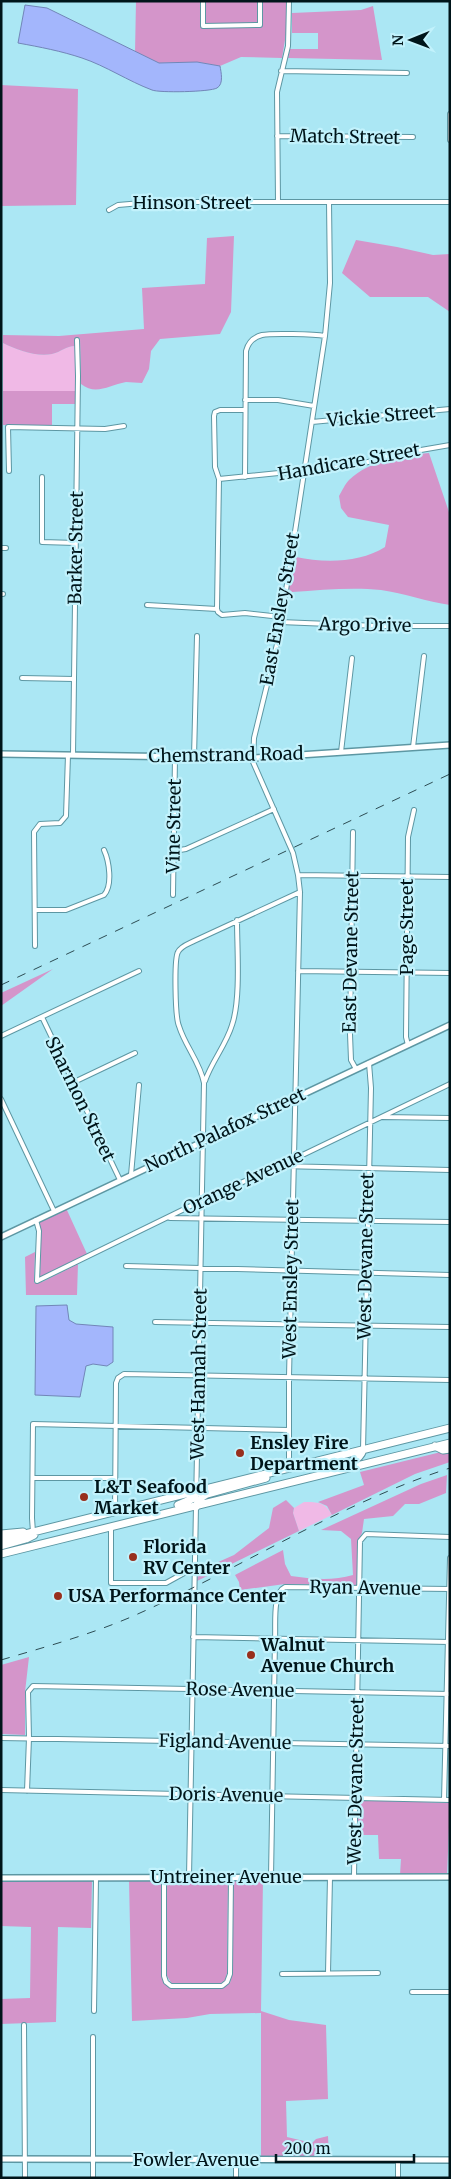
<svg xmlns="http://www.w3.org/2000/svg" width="451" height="2179" viewBox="0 0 451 2179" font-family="Merriweather,serif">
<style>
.green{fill:#f0b9e6}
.forest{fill:#d495ca}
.water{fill:#a3b6fc;stroke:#7286b8}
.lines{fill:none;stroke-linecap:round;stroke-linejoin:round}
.street-casing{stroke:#5d97a3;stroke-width:6}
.secondary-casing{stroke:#5d97a3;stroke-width:8}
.highway-casing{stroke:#5d97a3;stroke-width:9}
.street{stroke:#fff;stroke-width:4}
.secondary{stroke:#fff;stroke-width:5}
.highway{stroke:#fff;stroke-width:7}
.rail{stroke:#2d4c53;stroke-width:1;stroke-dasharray:9 9;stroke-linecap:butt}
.poi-dot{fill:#982f1d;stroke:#c2f2fc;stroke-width:2}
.labels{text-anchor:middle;stroke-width:4.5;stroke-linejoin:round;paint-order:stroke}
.street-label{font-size:18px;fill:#00151a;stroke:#c2f2fc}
.poi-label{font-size:18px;font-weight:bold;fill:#00151a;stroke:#c2f2fc;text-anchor:start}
</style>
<rect width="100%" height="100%" fill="#abe7f4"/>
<!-- green -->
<path class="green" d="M3,343C17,350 36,357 52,354C61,352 66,346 75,346V391H3Z
M304,1502C318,1502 325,1502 332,1515L299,1531L293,1513L294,1508Z"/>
<!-- forest -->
<path class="forest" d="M136,1H287L286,34L282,58L241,57L220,66L197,62L159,63L135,53Z
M373,6L382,60L288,58L290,49H318V33H292V13L361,10Z
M1,85L78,89L76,205L2,206Z
M234,236L231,312L220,334L160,339L151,351L149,369L142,383C137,383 131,382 126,382C109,385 96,396 81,384L80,338H75V346C66,346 61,352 52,354C36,357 17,350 3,343V335L59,336L144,329L142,288L205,284L207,238Z
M356,240L397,247L433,255L450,254V312L428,297H370L342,273Z
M3,391H75V404H52V425H3Z
M429,453L450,515V605C427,602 404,593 381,590C352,587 322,590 292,592L288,588L296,557C324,563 360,563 385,547L389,525L348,517L341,508L339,496C342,491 345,484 349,480C370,460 402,456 429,453Z
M53,969L1,1006V993Z
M66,1208L87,1254L40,1278L41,1231L39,1221Z
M35,1252L34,1283L42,1282L78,1264L77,1295H26L25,1257Z
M449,1450L450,1462L415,1474L332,1515L327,1506L318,1502L364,1485L360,1472Z
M447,1475L446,1493L419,1504H405L393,1516L364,1519L362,1533L358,1541L357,1585L285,1584L240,1590L239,1582L235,1575L283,1550L285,1564L291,1576C311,1579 333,1581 353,1575L351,1539L341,1531L321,1530L421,1484Z
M286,1500L294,1508L293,1513L299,1531L197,1581L198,1571L234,1555L269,1528L273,1508Z
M29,1657L25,1692V1735L1,1734V1665Z
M358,1800L450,1803L447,1875H400L401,1859H379L378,1835H358Z
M228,1879L227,1973L225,1981L221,1983L172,1984L167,1976V1880Z
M233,1879H263L261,2011L289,2020L326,2025L328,2099L286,2101L287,2137L312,2143L316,2139L328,2136L329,2157L261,2158V2013L210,2014L187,2018L132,2021L129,1880H162V1976L165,1984L171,1988H222L230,1983L232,1974Z
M1,1880H92L91,1928L58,1927L56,2022L1,2024V1999L30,1998L31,1927L1,1926Z"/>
<!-- water -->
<path class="water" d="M25,5L47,8L159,63L197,62L220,66C221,72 224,84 217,88C210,92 159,93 152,90C128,81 106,66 82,58C61,51 40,47 18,43Z
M67,1305L69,1320L76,1324L113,1327V1362L107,1366L93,1364L86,1366L80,1397L35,1395L36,1306Z"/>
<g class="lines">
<!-- street casing -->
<g class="street-casing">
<path id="street" d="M203,1V26L260,25V1
M281,71L407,73
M450,114V140
M277,136L413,137
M278,202L277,92L288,46L289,1
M109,210L118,205L153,202H450
M245,400H278L314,406
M312,422L450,409
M9,471L8,427L105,429L124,426
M42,477V542L76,543
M245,477L246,351C248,343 254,337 262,335C271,333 314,334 325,336
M219,479L348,466L373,461L386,456L450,445
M1,548H6
M1,594H3
M147,605L217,609
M217,609L219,479L215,467L214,416L215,412L220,410H244
M217,609L218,612L222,615L245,613L281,617
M280,622L379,626H450
M22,678L74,679
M413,747L424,656
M341,752L352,658
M73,755L78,376L77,340
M194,757L197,636
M353,832L350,1034L351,1060L356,1069
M174,851L186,849L274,809
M298,875L450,877
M173,895L175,757
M35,910H66L104,895C113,885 109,861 104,850
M35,946L34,832L40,824L60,823L66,816L68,755
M298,971L450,973
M42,1017L120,1180
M1,1036L139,971
M408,1045L406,1037L408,837L414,810
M205,1081C212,1061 226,1045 232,1025C241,999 237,949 237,920
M72,1083L135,1053
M1,1099L54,1211
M382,1117L450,1118
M280,1166L450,1170
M131,1175L139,1085
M170,1218L450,1222
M36,1220L39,1231L37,1281L209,1197L290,1161L450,1084
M126,1266L450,1275
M155,1322L450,1327
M363,1450L371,1088L369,1063
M289,1469V1377L300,892L298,875L293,853L253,762L254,738L279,636L325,336L330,283L329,202
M33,1478H115
M115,1512L116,1383L118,1378L124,1374L450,1380
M111,1527V1583H166L195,1567
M33,1532L32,1518L33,1424L288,1430
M193,1637L450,1642
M1,1738L450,1746
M1,1790L450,1800
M27,1791L29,1738L28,1692L33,1686L450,1694
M444,1800L450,1558
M354,1876L360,1541L366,1534L450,1537
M189,1877L204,1083C200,1062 185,1046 179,1026C175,1017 174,959 178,952C181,946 188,944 194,941L300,892
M271,1877L275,1639C276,1626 272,1593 285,1587L450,1589
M164,1878V1976L166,1982L171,1986H222L227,1982L230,1974L231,1877
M328,1973L330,1877
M282,1974L378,1973
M412,1992H450
M94,2011L96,1878
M24,2025L25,2178
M93,2178V2037
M236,2178V2160
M398,2178V2160"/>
</g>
<!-- secondary casing -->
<g class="secondary-casing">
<path id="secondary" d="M1,754L253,758L450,745
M1,1237L450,1025
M1,1878L450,1877
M1,2159L450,2160"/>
</g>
<!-- highway casing -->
<g class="highway-casing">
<path id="highway" d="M435,1446L443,1450L450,1449
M325,1469C339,1465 358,1465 363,1450
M178,1505L192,1499L197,1492
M197,1506L202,1497L207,1494L266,1478
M1,1534L23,1532
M1,1540L450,1428
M1,1546L26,1539L34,1535
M1,1554L450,1443"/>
</g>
<!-- street -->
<use href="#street" class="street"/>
<!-- secondary -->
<use href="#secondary" class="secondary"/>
<!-- highway -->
<use href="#highway" class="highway"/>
<!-- rail -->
<path class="rail" d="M1,985L450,774
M1,1660C45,1647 89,1635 131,1617C238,1570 338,1504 450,1468"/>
</g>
<!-- markers -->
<g class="poi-dot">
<circle cx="240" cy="1453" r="5"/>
<circle cx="84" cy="1497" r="5"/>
<circle cx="133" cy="1557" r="5"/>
<circle cx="58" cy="1596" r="5"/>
<circle cx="251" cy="1655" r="5"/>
</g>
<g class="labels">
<!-- street labels -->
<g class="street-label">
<text transform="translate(345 137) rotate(1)" y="6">Match Street</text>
<text x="192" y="209">Hinson Street</text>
<text transform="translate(381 416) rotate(-5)" y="6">Vickie Street</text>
<text transform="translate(349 462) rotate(-10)" y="6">Handicare Street</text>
<text transform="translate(76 548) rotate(-89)" y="6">Barker Street</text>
<text transform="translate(280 609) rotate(-80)" y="6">East Ensley Street</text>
<text transform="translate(365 625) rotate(1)" y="6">Argo Drive</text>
<text transform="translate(226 755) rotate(-1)" y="6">Chemstrand Road</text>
<text transform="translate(174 826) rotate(-89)" y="6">Vine Street</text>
<text transform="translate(407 927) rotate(-90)" y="6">Page Street</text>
<text transform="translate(351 952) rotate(-89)" y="6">East Devane Street</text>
<text transform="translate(80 1099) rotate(64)" y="6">Sharmon Street</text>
<text transform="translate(225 1130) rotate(-25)" y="6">North Palafox Street</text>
<text transform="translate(243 1182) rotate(-25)" y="6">Orange Avenue</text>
<text transform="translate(366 1256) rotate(-89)" y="6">West Devane Street</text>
<text transform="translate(291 1279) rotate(-89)" y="6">West Ensley Street</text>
<text transform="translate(199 1374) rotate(-89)" y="6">West Hannah Street</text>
<text transform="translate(365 1588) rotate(1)" y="6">Ryan Avenue</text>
<text transform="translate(240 1690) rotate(1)" y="6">Rose Avenue</text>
<text transform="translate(225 1742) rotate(1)" y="6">Figland Avenue</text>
<text transform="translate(356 1781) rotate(-89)" y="6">West Devane Street</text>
<text transform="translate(226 1795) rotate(1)" y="6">Doris Avenue</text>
<text x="226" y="1883">Untreiner Avenue</text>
<text x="196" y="2166">Fowler Avenue</text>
</g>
<!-- poi labels -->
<g class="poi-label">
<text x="250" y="1449">Ensley Fire<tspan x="250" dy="21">Department</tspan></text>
<text x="94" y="1493">L&amp;T Seafood<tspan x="94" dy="21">Market</tspan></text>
<text x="143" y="1553">Florida<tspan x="143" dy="21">RV Center</tspan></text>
<text x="68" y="1602">USA Performance Center</text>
<text x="261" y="1651">Walnut<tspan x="261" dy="21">Avenue Church</tspan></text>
</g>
</g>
<!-- border -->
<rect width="451" height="2179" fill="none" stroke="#00151a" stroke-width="5"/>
<!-- north arrow -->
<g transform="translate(411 40) rotate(269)" stroke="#c2f2fc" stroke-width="4" paint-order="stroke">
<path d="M0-4L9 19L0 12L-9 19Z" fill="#00151a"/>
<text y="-8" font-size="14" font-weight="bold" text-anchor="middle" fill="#00151a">N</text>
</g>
<!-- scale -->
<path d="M276 2154v8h138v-8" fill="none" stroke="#00151a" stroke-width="2.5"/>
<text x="284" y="2154" font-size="15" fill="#00151a" stroke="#c2f2fc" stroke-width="4" paint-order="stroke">200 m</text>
</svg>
